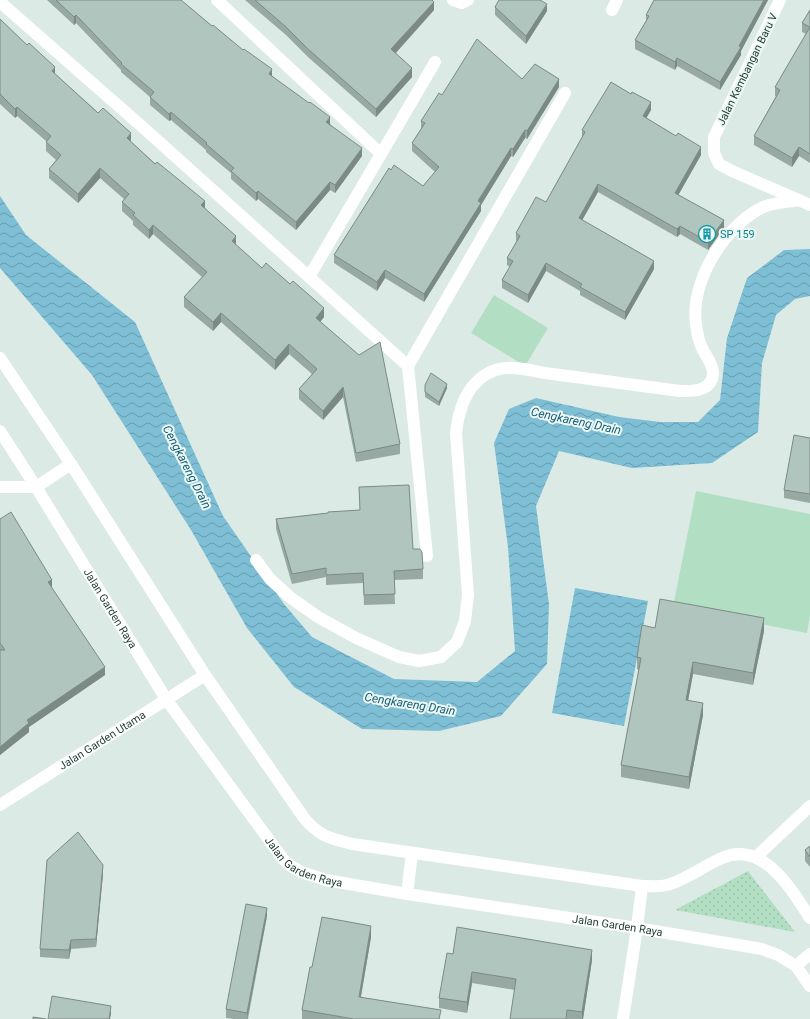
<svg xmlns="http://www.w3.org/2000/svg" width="810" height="1019" viewBox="0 0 810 1019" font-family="Roboto,sans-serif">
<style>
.park{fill:url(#park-dots)}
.pitch{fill:#b2dec3}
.water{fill:url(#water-waves)}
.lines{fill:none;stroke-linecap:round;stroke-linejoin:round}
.service{stroke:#fff;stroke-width:12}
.minor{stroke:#fff;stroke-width:12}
.wall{fill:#98a9a4}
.shaded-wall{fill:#7c8a86}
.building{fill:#b1c5bf;stroke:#7c8a86}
.labels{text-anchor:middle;stroke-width:4;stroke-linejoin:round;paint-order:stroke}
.street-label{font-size:11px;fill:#1d3a35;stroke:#edf7f3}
.culture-label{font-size:11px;fill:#0d838f;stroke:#edf7f3;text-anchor:start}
.water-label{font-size:12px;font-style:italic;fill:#135e7a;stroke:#edf7f3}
</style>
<defs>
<pattern id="park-dots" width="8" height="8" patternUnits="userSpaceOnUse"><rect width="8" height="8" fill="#b2dec3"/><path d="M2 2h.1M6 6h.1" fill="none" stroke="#99bfa8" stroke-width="1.8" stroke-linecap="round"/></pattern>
<pattern id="water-waves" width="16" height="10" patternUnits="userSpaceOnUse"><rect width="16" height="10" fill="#7ebfd5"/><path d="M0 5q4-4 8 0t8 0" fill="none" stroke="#679cae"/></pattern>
</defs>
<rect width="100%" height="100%" fill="#dceae5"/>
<!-- park -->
<path class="park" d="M748,871L795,932L675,910Z"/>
<!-- pitch -->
<path class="pitch" d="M494,295L548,328L525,366L471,333Z
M696,491L810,514V616L807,633L673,607Z"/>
<!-- water -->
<path class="water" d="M0,196L26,235L135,322L223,516L284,604L312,637L394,679L477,682L515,651L508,547L494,443L509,409L536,398L619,417L660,422H698L720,400L727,338L747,278L784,250L810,249V296L795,299L776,315L762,363L758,432L712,463L632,468L559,451L536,506L549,604L547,664L501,716L439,731L362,729L294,687L247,628L191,530L92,375L0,268Z
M575,588L648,601L624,726L552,713Z"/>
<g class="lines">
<!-- service -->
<path class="service" d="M256,560L270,579L291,598L318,617L356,638L399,657L419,661L441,657L457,642L465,621L468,595L456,433C457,425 458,417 461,409C463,401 467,394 472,387C493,361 516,367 545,373L680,391C692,391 707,392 712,379C716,368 707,358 702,348C699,342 697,332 696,325C690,282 724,226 763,207C772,203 788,202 799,200"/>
<!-- minor -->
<g class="minor">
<path d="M217,0L381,154"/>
<path d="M453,0L462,3L468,0"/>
<path d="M780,0L714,137V153L719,164L732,171L810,205"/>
<path d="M0,2L147,131L408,366"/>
<path d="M612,10L617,0"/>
<path d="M309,277L435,62"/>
<path d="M0,358L71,464L205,675L304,818C319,836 329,838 352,844L642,886C650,886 659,887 667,885C686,880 703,866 722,858C763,840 791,889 810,918"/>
<path id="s1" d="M0,431L36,487L166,699L283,859L291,866L301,872L326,880L407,894L637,928L762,949L778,955L796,966L810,986"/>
<path d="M0,487H36L71,464"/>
<path d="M427,556L408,366L565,93"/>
<path id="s2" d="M0,805L205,675"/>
<path d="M756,857L810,806"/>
<path d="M407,894L412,853"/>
<path d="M796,966L810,954"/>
<path d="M623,1019L637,928L642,886"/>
</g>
</g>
<!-- wall -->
<path class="wall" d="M47,0H181L212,26L330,124L362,156L335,193L330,190L296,230L258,199L256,201L231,179V173L206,152V150L171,120L169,121L150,105V97L121,72V70L76,23L74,25Z
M245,0H432L434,10L396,53L412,77L376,117L308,57L286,35Z
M654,0H768L741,51V55L720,90L677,66L675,70L635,49V40L646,21V15Z
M495,7L547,11L526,44L495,15Z
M810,10V163L799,156L792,167L754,145V136L776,96H775V87L806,34L802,32V23Z
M0,19L55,74L205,208L236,245L262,268L324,317L320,322L400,444V454L356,462L343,397L323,420L299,399V389L312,374L289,354L275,370L221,322L213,331L184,307V297L202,277L153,234L149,239L133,225V221L122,211V202L124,199L100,178L78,203L49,178V169L56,160L46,151V141L17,116L15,118L0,104Z
M522,79L559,87L527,139L525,138L513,157L511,156L481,205V211L424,302L385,278L377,291L334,263V255L391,170L423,186L435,172L412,151V143L421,129V121L442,95Z
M651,110L646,118L701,155L678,195L724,228L708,250L680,234L677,237L598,192L582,220L654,269L625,320L580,295V291L546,271L528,303L502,288V280L510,267L507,265V258L516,242V233L546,202L582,138V130Z
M425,385L447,388L439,406L425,397Z
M810,438V503L784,498V490Z
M359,487L413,549L423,569V579L394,580L395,604L364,605L363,583L326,585V577L292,584L276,529V519L360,510Z
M0,519L52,588L105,675L29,727V732L0,755Z
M655,628L764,631L753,685L693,674L688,700L703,715L689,789L621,777V765L639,670L637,669V657Z
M810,846V867L805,861V850Z
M103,874L96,947L71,949L69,959L40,957V949Z
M267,916L248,1019H234L226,1018V1009Z
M371,937L361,997L441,1019H302V1010L312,967Z
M453,954L592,960L583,1019H510L515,990L472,983L467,1013L439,1008V998Z"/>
<!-- shaded-wall -->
<path class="shaded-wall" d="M764,0H768L741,51V55L720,90V82Z
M434,2V10L391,58V49Z
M547,4V11L526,44V36Z
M76,15V23L74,25V17Z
M677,58V66L675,70V62Z
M55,67V77L52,71Z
M412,68V77L376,117V109Z
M272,69V77L269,74Z
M559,79V87L527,139V131Z
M651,102V110L643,124V116Z
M17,107V116L15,118V109Z
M171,112V120L169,121V114Z
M330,117V125L326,122Z
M525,130V138L513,157V149Z
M131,133V142L127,138Z
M701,147V155L675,201V193Z
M799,147V156L792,167V158Z
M362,148V156L335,193V185Z
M511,148V156L481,205V211L424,302V294L478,201Z
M100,168V178L78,203V194Z
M330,182V190L296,230V222Z
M598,184V192L579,226V218Z
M258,191V199L256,201V193Z
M205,201V211L201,205Z
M724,220V228L708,250V242Z
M153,225V234L149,239V230Z
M680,226V234L677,237V229Z
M236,236V246L232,241Z
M654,261V269L625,320V312Z
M546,263V271L528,303V295Z
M385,270V278L377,291V282Z
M324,308V317L316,327V318Z
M221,313V322L213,331V322Z
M289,344V354L275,370V360Z
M447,384V388L439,406V402Z
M343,387V397L323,420V411Z
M52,580V588L48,582Z
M764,618V631L753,685V673Z
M693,662V674L686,712V700Z
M105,667V675L29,727V732L0,755V747L27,720Z
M703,703V715L689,789V777Z
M103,865V874L96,947V939Z
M267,908V916L247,1019V1013Z
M371,926V937L359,1007V997Z
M71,940V949L69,959V950Z
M592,950V960L583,1019H582V1012Z
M472,972V983L467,1013V1002Z
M111,1006V1014L110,1019H109Z"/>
<!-- building -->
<path class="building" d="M56,0H181L212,26L213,25L243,50L244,49L272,69L269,74L309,103L310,102L330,117L326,122L362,148L335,185L330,182L296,222L258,191L256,193L231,171L234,168L206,144L207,143L171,112L169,114L150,97L154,92L121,64L122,63L76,15L74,17Z
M255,0H432L434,2L391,49L412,68L376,109L308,49L286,27Z
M499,0H540L547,4L526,36L495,7Z
M654,0H764L739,46L741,47L720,82L677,58L675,62L635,40L649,16L646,15Z
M810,10V154L799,147L792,158L754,136L780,90L775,87L810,27L802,23Z
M0,19L27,45L29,43L55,67L52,71L98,113L103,108L131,133L127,138L155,164L157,162L205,201L201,205L236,236L232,241L262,268L266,263L290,284L293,281L324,308L316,318L359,355L380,342L400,444L356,453L343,387L323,411L299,389L317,369L289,344L275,360L221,313L213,322L184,297L207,272L153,225L149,230L133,215L135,213L122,202L129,194L100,168L78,194L49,169L61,155L46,142L51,136L17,107L15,109L0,94Z
M477,39L522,79L535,64L559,79L527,131L525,130L513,149L511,148L478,201L481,203L424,294L385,270L377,282L334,255L389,168L391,170L394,165L423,186L439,167L412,143L425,123L421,121L439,93L442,95Z
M611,82L631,94L632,92L651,102L643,116L676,136L678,133L701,147L675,193L724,220L708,242L680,226L677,229L598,184L579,218L654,261L625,312L580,287L582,284L546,263L528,295L502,280L513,261L507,258L520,236L516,233L536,197L546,202L585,132L582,130Z
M431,373L447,384L439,402L425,392V385Z
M794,435L810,438V494L784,490Z
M409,485L413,549H420L422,552L423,569L394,571L395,594L364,595L363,573L326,575V568L292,574L276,519L328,513V512L360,510L359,487Z
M11,512L52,580L48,582L105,667L27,720L29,723L0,747V650H5L0,643V519Z
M660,599L764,618L753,673L693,662L686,700L703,703L689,777L621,765L641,658L637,657L642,625L655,628Z
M78,832L103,865L96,939L71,940L69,950L40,949L47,860Z
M810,846V857L805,850Z
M246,904L267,908L247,1013L226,1009Z
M322,917L371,926L359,997L441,1010L439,1019H354L302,1010L310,967H312Z
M457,927L592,950L582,1012L567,1010L566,1019H510L516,979L472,972L467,1002L439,998L447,953L453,954Z
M52,996L111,1006L109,1019H48Z
M33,1017L46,1019H33Z"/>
<!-- icons -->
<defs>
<g id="building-ring" transform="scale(0.9)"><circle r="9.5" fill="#edf7f3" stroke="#0f9aa8" stroke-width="1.5"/><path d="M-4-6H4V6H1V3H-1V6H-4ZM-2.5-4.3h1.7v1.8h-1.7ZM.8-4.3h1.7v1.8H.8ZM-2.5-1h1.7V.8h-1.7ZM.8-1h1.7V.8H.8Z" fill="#0f9aa8"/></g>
</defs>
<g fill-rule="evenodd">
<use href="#building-ring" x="707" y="234"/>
</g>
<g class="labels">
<!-- street labels -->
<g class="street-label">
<text transform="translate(747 69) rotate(-64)" y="4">Jalan Kembangan Baru V</text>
<text dy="4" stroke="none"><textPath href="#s1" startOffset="209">Jalan Garden Raya</textPath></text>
<text dy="4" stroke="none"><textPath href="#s2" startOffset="121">Jalan Garden Utama</textPath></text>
<text dy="4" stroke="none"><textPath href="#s1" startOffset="533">Jalan Garden Raya</textPath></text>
<text dy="4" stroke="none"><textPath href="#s1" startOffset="857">Jalan Garden Raya</textPath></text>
</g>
<!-- culture labels -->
<g class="culture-label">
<text x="720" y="238">SP 159</text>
</g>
<!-- water labels -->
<g class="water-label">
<text transform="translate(576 421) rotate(12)" y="4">Cengkareng Drain</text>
<text transform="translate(187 467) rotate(63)" y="4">Cengkareng Drain</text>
<text transform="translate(410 704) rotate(9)" y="4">Cengkareng Drain</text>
</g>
</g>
</svg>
